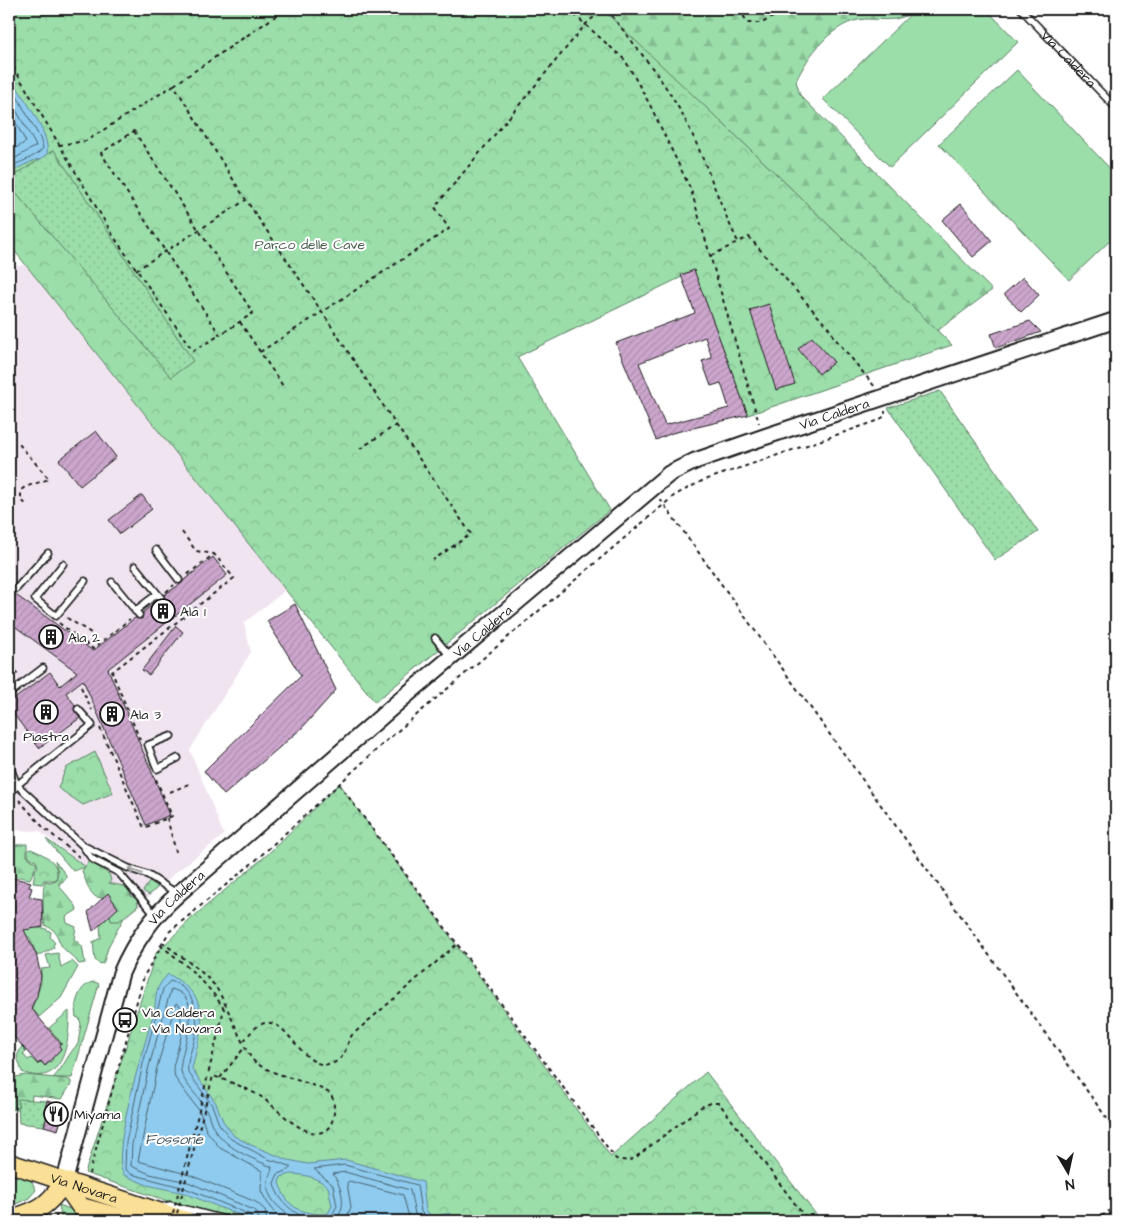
<svg xmlns="http://www.w3.org/2000/svg" width="1125" height="1230" viewBox="0 0 1125 1230" font-family="'Architects Daughter',sans-serif">
<style>
.built{fill:#f0e4f0}
.grass{fill:#9bdeaa;stroke:#5c7d63}
.forest{fill:url(#forest-firs);stroke:#5c7d63}
.park{fill:url(#park-crowns);stroke:#5c7d63}
.garden{fill:url(#garden-dots);stroke:#5c7d63}
.water{fill:#8ecbee;stroke:#60859a;fill-rule:evenodd}
.lines{fill:none;stroke-linecap:round;stroke-linejoin:round}
.shore{stroke:#4a6270;stroke-width:1}
.building{fill:url(#building-hatch);stroke:#1c1c1c;fill-rule:evenodd}
.lane-casing{stroke:#1c1c1c;stroke-width:9}
.secondary-casing{stroke:#1c1c1c;stroke-width:19}
.primary-casing{stroke:#1c1c1c;stroke-width:21}
.path{stroke:#1c1c1c;stroke-width:2;stroke-dasharray:4 4;stroke-linecap:butt}
.lane{stroke:#fff;stroke-width:5.5}
.secondary{stroke:#fff;stroke-width:15}
.primary{stroke:#fadf96;stroke-width:18}
.path-bridge{stroke:#1c1c1c;stroke-width:2;stroke-dasharray:4 4;stroke-linecap:butt}
.oneway{stroke:#999}
.labels{text-anchor:middle;stroke-width:4;stroke-linejoin:round;paint-order:stroke}
.street-label{font-size:14px;fill:#1c1c1c;stroke:#fff}
.park-label{font-size:14px;fill:#48604e;stroke:#fff}
.poi-label{font-size:14px;fill:#1c1c1c;stroke:#fff;text-anchor:start}
.water-label{font-size:15px;font-style:italic;fill:#445966;stroke:#fff}
</style>
<defs>
<pattern id="forest-firs" width="22" height="20" patternUnits="userSpaceOnUse" patternTransform="scale(1.25)"><rect width="22" height="20" fill="#9bdeaa"/><path d="M5 1l3.5 6h-7zM16 11l3.5 6h-7z" fill="#85be92"/></pattern>
<pattern id="park-crowns" width="20" height="18" patternUnits="userSpaceOnUse" patternTransform="scale(1.25)"><rect width="20" height="18" fill="#9bdeaa"/><path d="M2 6a3 3 0 1 1 6 0M12 15a3 3 0 1 1 6 0" fill="none" stroke="#85be92"/></pattern>
<pattern id="garden-dots" width="8" height="8" patternUnits="userSpaceOnUse" patternTransform="scale(1.25)"><rect width="8" height="8" fill="#9bdeaa"/><path d="M2 2h.1M6 6h.1" fill="none" stroke="#85be92" stroke-width="1.8" stroke-linecap="round"/></pattern>
<pattern id="building-hatch" width="6" height="6" patternUnits="userSpaceOnUse" patternTransform="scale(1.25)"><rect width="6" height="6" fill="#cca6cd"/><path d="M-1 1l2-2M0 6l6-6M5 7l2-2" fill="none" stroke="#af8eaf"/></pattern>
</defs>
<rect width="100%" height="100%" fill="#fff"/>
<filter id="ink" filterUnits="userSpaceOnUse"><feTurbulence type="fractalNoise" baseFrequency=".02" numOctaves="2"/><feDisplacementMap in="SourceGraphic" scale="10" xChannelSelector="R" yChannelSelector="G"/><feConvolveMatrix kernelMatrix="1 2 1 2 8 2 1 2 1" color-interpolation-filters="sRGB"/></filter>
<g filter="url(#ink)">
<!-- built -->
<path class="built" d="M25,265L286,590L244,623L251,652L190,750L224,835L175,873L127,917L97,876L39,831L15,830L9,833V266Z"/>
<!-- grass -->
<path class="grass" d="M916,9H986L1018,42L890,167L823,99Z
M1017,70L1116,175V235L1069,280L939,144Z
M46,839L86,867L73,871Z
M119,907L125,916L109,945L103,964L98,963L95,960L93,942L101,938L100,925Z
M23,917L36,923L37,928H44L51,932L50,937L55,943L53,945L54,948L37,956L30,938L23,933Z
M58,953L61,967L72,961L78,967L61,998L39,1017L32,1008L41,983V969L50,968L46,955Z
M95,982L99,984L72,1078H53C64,1067 69,1052 78,1044L81,1024L79,1018L76,1017C73,1005 80,982 95,982Z
M69,1011C70,1041 64,1089 22,1072L17,1056L22,1046L26,1051L23,1054L28,1060L31,1058L38,1065L41,1062L45,1066L53,1060L52,1057L61,1049L59,1046L62,1044L49,1028Z
M9,1171L31,1180L36,1190L29,1198L9,1207Z
M59,1205L92,1217L91,1221H62Z"/>
<!-- forest -->
<path class="forest" d="M600,9H916C901,23 884,19 865,19C833,21 808,55 796,81L800,95L992,290L937,331L770,168Z
M21,844H27V856L37,864L30,879L9,875V847Z
M55,861L66,875V879L59,884L60,887L76,906L77,910L66,917L67,923L76,927L74,939L82,946L85,963L79,964C74,956 66,953 61,945C58,939 57,933 52,929C47,925 49,929 45,925C43,922 42,886 45,881L50,882L56,880L58,872Z
M89,861L109,874L111,880L109,883C119,886 129,884 131,896L137,899L138,906L119,921H111L110,914L115,903L111,899L96,897C88,892 86,880 82,871Z
M25,1075L67,1079L71,1081V1084L62,1099L32,1095L31,1104L23,1110H14L9,1105V1088L16,1077Z"/>
<!-- park -->
<path class="park" d="M9,9H602L770,168L952,345L748,415L694,271L517,357L610,510L375,702L9,244Z
M95,752L113,793L83,805L58,788L66,768Z
M339,784L611,1157L706,1072L821,1221H247L182,1206L85,1173L156,953L193,917L268,854Z
M31,849C45,855 61,862 56,880H44L42,884L33,883L35,870L38,867L36,861L28,856V850Z"/>
<!-- garden -->
<path class="garden" d="M54,150L193,361L171,377L9,185V179Z
M940,391L1038,532L995,560L888,408Z
M150,881L158,887L149,895L143,891Z
M18,1099L47,1101L44,1112L48,1113L44,1126L19,1123Z"/>
<!-- water -->
<path class="water" d="M12,83L15,84C26,102 51,134 47,155L37,161V159L12,171L9,170V100Z
M168,974C214,999 202,1026 192,1069L216,1103L223,1121L234,1136L251,1145L288,1160L308,1164L346,1160L423,1182L426,1210L432,1217L450,1213L453,1221H254L184,1193L147,1185L124,1175C109,1154 146,1041 154,1012C156,1004 155,993 159,986C161,981 166,977 168,974ZM291,1174C307,1175 316,1177 328,1187L332,1206L328,1213C319,1216 298,1212 291,1204C285,1199 282,1190 279,1183L281,1177Z"/>
<g class="lines">
<!-- shore -->
<path class="shore" d="M9,90L14,91L40,138L43,148C41,154 16,165 9,166
M9,97L36,146L14,159H9
M9,110L26,142L9,152
M253,1221L251,1215L185,1188L131,1174L125,1169L126,1142L143,1064L163,989L170,981C194,988 200,1014 195,1037C193,1048 186,1060 188,1072L212,1105L219,1124L231,1139L268,1159L290,1166V1169L278,1174L274,1183C279,1206 307,1227 331,1217L337,1206L333,1185L314,1169L345,1165L417,1185L421,1212L430,1221
M260,1221L256,1211L188,1182L150,1174L131,1166L132,1144L149,1066L171,989C210,998 177,1053 181,1071C183,1082 196,1094 202,1103C208,1110 209,1119 213,1127C226,1149 251,1158 272,1167C272,1172 268,1176 268,1182C265,1201 287,1215 301,1221
M267,1221L265,1210L256,1202L190,1175L138,1161L157,1067L176,1003L180,1006L182,1033L173,1067L175,1078L200,1112L206,1130L220,1148L262,1171L261,1191L267,1202L282,1221
M335,1221C348,1207 342,1188 333,1174L345,1172L410,1190L415,1214L421,1221
M345,1221L351,1207L347,1183L349,1181L403,1195L410,1221"/>
</g>
<!-- building -->
<path class="building" d="M961,204L992,241L973,257L942,220Z
M694,270L748,415L672,433L656,440L616,343L695,313L681,275ZM705,337L712,358L702,361L711,386L721,383L729,408L665,425L639,363Z
M1023,277L1039,295L1021,312L1004,294Z
M769,304L795,384L776,390L750,310Z
M1030,321L1041,332L996,348L991,334Z
M812,337L834,362L819,374L798,349Z
M96,431L116,457L80,486L59,460Z
M142,495L152,509L120,534L109,520Z
M213,557L227,575L108,669L170,815L146,825L83,680L66,693L75,705L74,710L80,718L39,748L9,708V703L50,672L60,686L77,672L9,622V590L93,651L135,618L142,619L143,612L157,601L164,602V595L182,583L184,580Z
M295,604L336,690L302,728L224,795L204,771L301,676L267,621Z
M176,626L183,632L149,675L142,670Z
M9,877L31,882L29,887L32,888L29,897L42,899L43,927L24,930L36,954L41,976L37,996L31,1008L61,1044L59,1046L61,1049L45,1066L41,1061L38,1064L9,1031Z
M108,893L118,908L93,931L88,912Z
M47,1101L65,1106L58,1130L44,1126L48,1113L44,1112Z"/>
<g class="lines">
<!-- lane casing -->
<g class="lane-casing">
<g id="lane">
<path id="s1" d="M1021,9L1116,108"/>
<path d="M156,550L179,580"/>
<path d="M63,564L35,599L56,616L85,581"/>
<path d="M135,566L161,598"/>
<path d="M112,582L139,615"/>
<path d="M16,589L48,553"/>
<path d="M135,611L157,594"/>
<path d="M435,638L450,656"/>
<path d="M9,694L43,668"/>
<path d="M171,736L148,745L157,769L178,758"/>
<path d="M9,764L17,785"/>
<path d="M9,781L17,785L82,845L92,859L119,873L156,916"/>
<path d="M9,795L17,785L92,725L78,709"/>
<path d="M84,846L128,868L148,875L178,894"/>
<path d="M161,1207L170,1205L231,1221"/>
</g>
</g>
<!-- secondary casing -->
<g class="secondary-casing">
<g id="secondary">
<path id="s2" d="M64,1183L121,973C135,941 152,917 178,894L397,703L669,474L695,461L764,437L1116,320"/>
</g>
</g>
<!-- primary casing -->
<g class="primary-casing">
<g id="primary">
<path id="s3" d="M9,1163L186,1221"/>
<path d="M64,1183L81,1207L131,1221"/>
<path d="M9,1220C38,1210 45,1209 64,1183"/>
</g>
</g>
<!-- path -->
<path class="path" d="M568,9L625,60L650,105L691,190L759,423
M607,9C630,40 657,71 677,105C702,148 716,197 738,242L749,237L832,332L833,336L875,387
M739,9L748,23H762L787,9
M9,60L114,237L193,351L220,335
M174,85L286,9
M134,131L253,313L220,335L101,153Z
M59,145L86,141L174,85L246,200L322,312L449,229L435,207L586,24L603,9
M711,256L738,242
M136,270L246,200
M240,322L283,386
M260,352L322,312L396,425L358,450
M396,425L471,534L433,560
M19,444L49,479L25,487L21,490V500L26,504
M660,499L1116,1131
M182,532L196,551L214,554
M166,592L174,585
M67,618L91,633
M59,623L93,649L130,619
M9,666L13,671
M9,674L14,670L19,676
M81,687L92,710
M100,728L144,828L172,816L155,777
M140,740L112,672L234,578L214,554L187,575
M339,784L616,1159L628,1161L636,1157L701,1107L711,1103H719L808,1221
M170,792L189,784
M19,800L43,827L79,857
M167,818L176,852
M162,942C180,956 201,969 215,986C228,1004 244,1054 256,1063C278,1078 308,1080 331,1094C338,1109 334,1138 311,1132C292,1127 276,1107 260,1096C246,1088 229,1081 213,1076
M160,945C185,964 207,982 224,1009L208,1075
M244,1041C284,983 297,1084 337,1061C346,1056 346,1044 352,1035L456,945
M220,1078L244,1048
M89,1174L144,976L169,932L256,860L386,741L675,495L702,481L877,421L885,416V411
M56,1215L57,1221
M1095,1221L1116,1206"/>
<!-- lane -->
<use href="#lane" class="lane"/>
<!-- secondary -->
<use href="#secondary" class="secondary"/>
<!-- primary -->
<use href="#primary" class="primary"/>
<!-- path-bridge -->
<path class="path-bridge" d="M171,1221L208,1075
M175,1221L213,1076"/>
</g>
<!-- one-way arrows -->
<defs><path id="oneway-shaft" d="M-6 0H5M1.5-3L5.5 0L1.5 3" fill="none" stroke-width="1.6" stroke-linecap="round" stroke-linejoin="round" transform="scale(1.25)"/></defs>
<use class="oneway" href="#oneway-shaft" transform="translate(135 871) rotate(-160)"/>
</g>
<!-- icons -->
<defs>
<g id="building-ring" transform="scale(1.25)"><circle r="9.5" fill="#fff" stroke="#1c1c1c" stroke-width="1.5"/><path d="M-4-6H4V6H1V3H-1V6H-4ZM-2.5-4.3h1.7v1.8h-1.7ZM.8-4.3h1.7v1.8H.8ZM-2.5-1h1.7V.8h-1.7ZM.8-1h1.7V.8H.8Z" fill="#1c1c1c"/></g>
<g id="bus-ring" transform="scale(1.25)"><circle r="9.5" fill="#fff" stroke="#1c1c1c" stroke-width="1.5"/><path d="M-5-6H5V4H4V6H2V4H-2V6H-4V4H-5ZM-3.5-4V0h7V-4ZM-3.5 1.2v1.5H-2V1.2ZM2 1.2v1.5H3.5V1.2Z" fill="#1c1c1c"/></g>
<g id="restaurant-ring" transform="scale(1.25)"><circle r="9.5" fill="#fff" stroke="#1c1c1c" stroke-width="1.5"/><path d="M-5-6h1v4h1v-4h1v4h1v-4h1v5L-1.5 .5V6h-2V.5L-5-1ZM5-6V6H3V1.5H1.5Q1.5-4 5-6Z" fill="#1c1c1c"/></g>
</defs>
<g fill-rule="evenodd">
<use href="#building-ring" x="163" y="611"/>
<use href="#building-ring" x="51" y="637"/>
<use href="#building-ring" x="46" y="712"/>
<use href="#building-ring" x="112" y="714"/>
<use href="#bus-ring" x="125" y="1020"/>
<use href="#restaurant-ring" x="56" y="1114"/>
</g>
<g class="labels">
<!-- street labels -->
<g class="street-label">
<text dy="5" stroke="none"><textPath href="#s1" startOffset="69">Via Caldera</textPath></text>
<text dy="5" stroke="none"><textPath href="#s2" startOffset="1138">Via Caldera</textPath></text>
<text dy="5" stroke="none"><textPath href="#s2" startOffset="718">Via Caldera</textPath></text>
<text dy="5" stroke="none"><textPath href="#s2" startOffset="312">Via Caldera</textPath></text>
<text dy="5" stroke="none"><textPath href="#s3" startOffset="79">Via Novara</textPath></text>
</g>
<!-- park labels -->
<g class="park-label">
<text x="310" y="249">Parco delle Cave</text>
</g>
<!-- poi labels -->
<g class="poi-label">
<text x="180" y="616">Ala 1</text>
<text x="68" y="642">Ala 2</text>
<text x="130" y="719">Ala 3</text>
<text x="46" y="741" text-anchor="middle">Piastra</text>
<text x="142" y="1017">Via Caldera<tspan x="142" dy="16">- Via Novara</tspan></text>
<text x="74" y="1119">Miyama</text>
</g>
<!-- water labels -->
<g class="water-label">
<text x="174" y="1144">Fossone</text>
</g>
</g>
<!-- margin -->
<rect width="1125" height="1230" fill="none" stroke="#fff" stroke-width="30"/>
<rect x="15" y="15" width="1095" height="1200" fill="none" stroke="#1c1c1c" stroke-width="2" filter="url(#ink)"/>
<!-- north arrow -->
<g transform="translate(1068 1172) rotate(171)" stroke="#ffffff" stroke-width="4" paint-order="stroke">
<path d="M0-4L9 19L0 12L-9 19Z" fill="#1c1c1c"/>
<text y="-8" font-size="14" font-weight="bold" text-anchor="middle" fill="#1c1c1c">N</text>
</g>
</svg>
